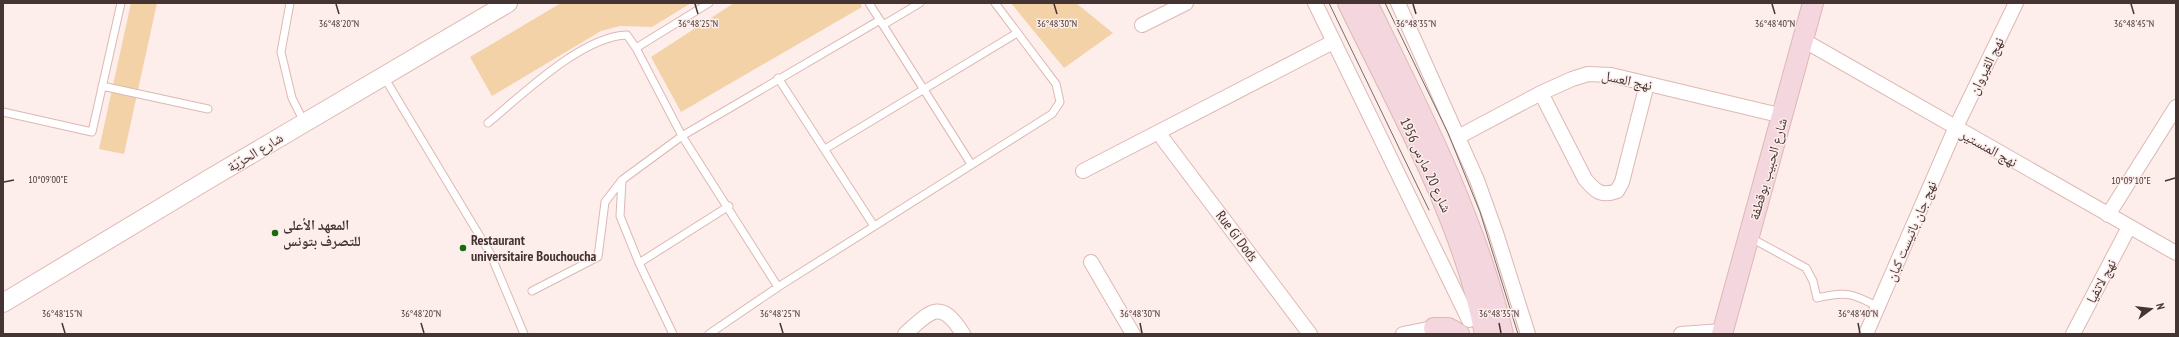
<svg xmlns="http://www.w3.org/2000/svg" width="2179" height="337" viewBox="0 0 2179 337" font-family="'PT Sans Narrow','Noto Naskh Arabic',sans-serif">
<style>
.green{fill:#f4d2a8}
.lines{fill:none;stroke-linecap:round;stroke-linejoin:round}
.service-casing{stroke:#ddb8b3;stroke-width:9}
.minor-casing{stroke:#ddb8b3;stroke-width:16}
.tertiary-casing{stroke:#ddb8b3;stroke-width:20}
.secondary-casing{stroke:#ddb8b3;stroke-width:22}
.service{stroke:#fff;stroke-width:7}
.minor{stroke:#fff;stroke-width:14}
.tertiary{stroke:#fff;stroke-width:18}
.secondary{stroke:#f4d6de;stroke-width:20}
.tram{stroke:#7b6c6a;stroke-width:1}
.ticks{fill:none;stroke:#443533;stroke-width:1.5}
.poi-dot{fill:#186b11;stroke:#fdedeb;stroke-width:1.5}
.labels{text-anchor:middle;stroke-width:3;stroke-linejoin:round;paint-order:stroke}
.street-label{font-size:14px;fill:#443533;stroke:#fdedeb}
.poi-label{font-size:14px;font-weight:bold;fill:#443533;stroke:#fdedeb;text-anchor:start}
.ticks-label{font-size:10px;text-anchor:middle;fill:#443533;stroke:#fdedeb;stroke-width:3;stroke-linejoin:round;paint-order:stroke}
</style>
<rect width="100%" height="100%" fill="#fdedeb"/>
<!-- green -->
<path class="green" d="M131,3H157L124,154L99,149Z
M561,3H691L652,27L620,26L601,31L492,96L470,57Z
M734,3H860L862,7L681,112L651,57Z
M1011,3H1076L1113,33L1064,68Z"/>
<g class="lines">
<!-- service casing -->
<g class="service-casing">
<path id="service" d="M290,3L281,52L292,98L304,122
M869,3L971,164
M883,25L920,3
M636,48L682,136L778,287
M384,77L490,253L524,334
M778,78L874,226
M102,86L208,109
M3,112L92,132L121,3
M488,123C522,95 582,36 627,35L636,48L709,3
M825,149L1017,33
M622,180L620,216L639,263L673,334
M1751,238L1806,268L1813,281L1817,298C1845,291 1853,293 1878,307
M639,263L729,206
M532,291L598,257L605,202L622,180L682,136L880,20
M709,334L778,287L1052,114L1060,102L1056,84L995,3"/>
</g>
<!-- minor casing -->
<g class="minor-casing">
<path id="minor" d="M1315,3L1469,320
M1398,3L1477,180L1496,233L1528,334
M1142,25L1186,3
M1803,40L2176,253
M1541,93L1585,179C1595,191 1601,197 1617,191L1622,182L1647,84
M1458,137L1541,93L1572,79L1588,74L1611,75L1783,116
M1163,139L1310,334
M1083,171L1333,42
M2108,215L2176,107
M1091,262L1133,334
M905,334C930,312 940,297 963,334
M1403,334L1443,326
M1681,334L1722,331
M1866,334L1955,129L2016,3
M2073,334L2129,227"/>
</g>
<!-- tertiary casing -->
<g class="tertiary-casing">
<path id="tertiary" d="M3,303L209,179L508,3"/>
</g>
<!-- secondary casing -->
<g class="secondary-casing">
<path id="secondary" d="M1348,3C1399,109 1462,217 1485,334
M1367,3C1420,111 1475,217 1503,334
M1434,328H1448L1459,334
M1722,334L1813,3"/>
</g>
<!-- service -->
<use href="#service" class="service"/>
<!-- minor -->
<use href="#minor" class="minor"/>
<!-- tertiary -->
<use href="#tertiary" class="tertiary"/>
<!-- secondary -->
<use href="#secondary" class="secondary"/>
<!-- tram -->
<path class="tram" d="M1329,3L1429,210
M1385,3L1448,133L1480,212L1518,334"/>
</g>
<!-- ticks -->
<path class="ticks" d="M336,4L339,14M695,4L698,14M1054,4L1057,14M1413,4L1416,14M1772,4L1775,14M2131,4L2134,14M2165,181L2175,178M4,182L14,180M62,323L65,333M421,323L424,333M780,323L783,333M1140,323L1142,333M1499,323L1501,333M1858,323L1860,333"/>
<!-- markers -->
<g class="poi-dot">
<circle cx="275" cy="233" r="4"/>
<circle cx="463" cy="248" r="4"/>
</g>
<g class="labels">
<!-- street labels -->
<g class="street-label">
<text transform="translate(1986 66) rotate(-64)" y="5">نهج القيروان</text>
<text transform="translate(1627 80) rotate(12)" y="5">نهج العسل</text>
<text transform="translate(1989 148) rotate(29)" y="5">نهج المنستير</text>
<text transform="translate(255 152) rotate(-31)" y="5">شارع الحرّيّة</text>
<text transform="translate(1426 165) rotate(65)" y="5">شارع 20 مارس 1956</text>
<text transform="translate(1768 169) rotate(-74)" y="5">شارع الحبيب بوقطفة</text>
<text transform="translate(1911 231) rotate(-67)" y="5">نهج جان باتيست كبان</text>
<text transform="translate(1237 236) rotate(53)" y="5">Rue Gi Dods</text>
<text transform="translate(2101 281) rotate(-62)" y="5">نهج لاتفيا</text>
</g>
<!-- poi labels -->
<g class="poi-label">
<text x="283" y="230">المعهد الأعلى<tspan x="283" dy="16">للتصرف بتونس</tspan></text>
<text x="471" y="245">Restaurant<tspan x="471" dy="16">universitaire Bouchoucha</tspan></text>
</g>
</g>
<g class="ticks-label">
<text x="339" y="27">36°48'20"N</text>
<text x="2134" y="27">36°48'45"N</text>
<text x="698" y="27">36°48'25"N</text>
<text x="1057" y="27">36°48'30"N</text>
<text x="1416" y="27">36°48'35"N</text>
<text x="1775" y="27">36°48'40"N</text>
<text x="48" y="183">10°09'00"E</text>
<text x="2131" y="184">10°09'10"E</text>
<text x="62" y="317">36°48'15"N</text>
<text x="421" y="317">36°48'20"N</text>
<text x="780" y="317">36°48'25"N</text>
<text x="1140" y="317">36°48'30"N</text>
<text x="1499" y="317">36°48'35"N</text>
<text x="1858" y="317">36°48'40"N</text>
</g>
<!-- border -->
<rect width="2179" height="337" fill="none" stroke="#443533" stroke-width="8"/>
<!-- north arrow -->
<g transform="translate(2151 309) rotate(75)" stroke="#fdedeb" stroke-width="3" paint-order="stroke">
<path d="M0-3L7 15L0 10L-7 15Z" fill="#443533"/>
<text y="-6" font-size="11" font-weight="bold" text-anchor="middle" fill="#443533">N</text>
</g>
</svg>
